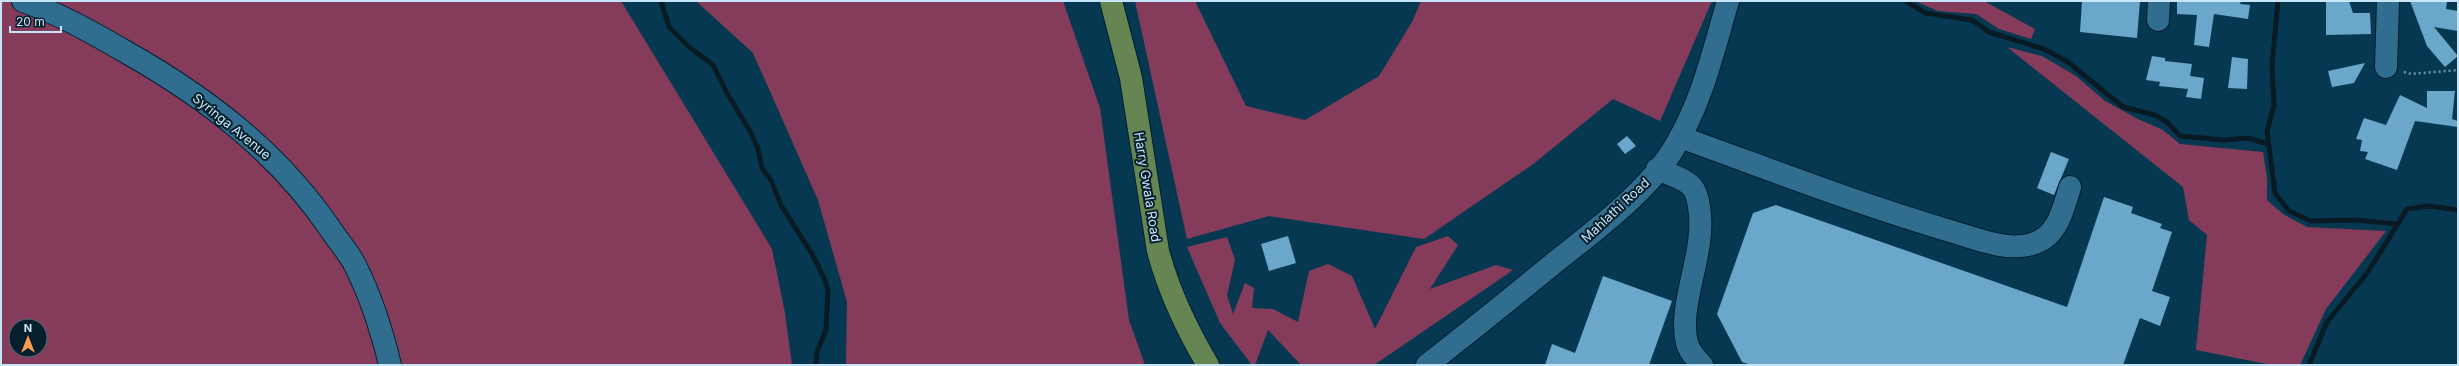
<svg xmlns="http://www.w3.org/2000/svg" width="2459" height="366" viewBox="0 0 2459 366" font-family="Inter,sans-serif">
<style>
.green{fill:#853c5a;fill-rule:evenodd}
.lines{fill:none;stroke-linecap:round;stroke-linejoin:round}
.stream{stroke:#081b25;stroke-width:5}
.building{fill:#6aa7cb}
.minor-casing{stroke:#001f30;stroke-width:24}
.major-casing{stroke:#001f30;stroke-width:24}
.path{stroke:#6e96ab;stroke-width:2.5;stroke-dasharray:2 3;stroke-linecap:butt}
.minor{stroke:#316d8f;stroke-width:22}
.major{stroke:#658553;stroke-width:22}
.labels{text-anchor:middle;stroke-width:4;stroke-linejoin:round;paint-order:stroke}
.street-label{font-size:13px;fill:#c7e5f8;stroke:#051f2c}
</style>
<rect width="100%" height="100%" fill="#063951"/>
<!-- green -->
<path class="green" d="M1,1H621L772,249L785,313L792,365H1ZM16,326H40V350H16Z
M696,1H1063L1100,108L1129,320L1145,365H846L847,302L818,200L753,53Z
M1135,1H1195L1246,106L1305,120L1379,76L1412,22L1421,1H1712L1660,121L1613,99L1532,165L1424,239L1269,216L1187,239Z
M1915,1H1984L2035,29L2031,39L1999,29L1976,14L1938,11Z
M2007,47L2042,56L2076,76L2105,101L2138,119L2163,130L2180,144L2263,152L2267,178V200L2283,214L2307,227L2386,231L2326,309L2300,365H2272L2196,350L2207,235L2189,220L2183,187Z
M1448,236L1458,245L1430,289L1496,265L1513,270L1374,365H1301L1268,330L1255,365H1252L1220,323L1187,247L1227,237L1235,260L1227,295L1233,314L1245,283L1254,288L1252,308L1273,309L1298,322L1309,271L1328,264L1352,276L1375,329L1416,247Z"/>
<g class="lines">
<!-- stream -->
<path class="stream" d="M661,1L669,27L689,47L713,65L728,95L750,131L758,149L762,168L771,180L781,205L812,254L824,278L828,290L826,330L817,352L816,365
M1906,1L1925,13L1972,20L1989,32L2044,49L2068,62L2123,107L2155,115L2167,122L2180,136L2224,140L2248,138L2268,144
M2278,1L2272,65L2274,106L2267,131L2275,193L2289,211L2311,221L2356,220L2398,224
M2309,365L2327,322L2368,272L2407,209L2429,206L2458,210"/>
</g>
<!-- building -->
<path class="building" d="M2082,1H2140L2137,38L2080,32Z
M2177,1H2241L2240,4L2250,5L2248,19L2214,14L2209,47L2194,45L2197,15L2177,14Z
M2326,1H2349L2353,13H2370L2371,34L2326,35Z
M2410,1H2447L2446,9L2458,11V31L2434,27L2458,56L2445,67L2427,46Z
M2152,56L2165,58V61L2192,64L2190,76L2204,78L2201,99L2186,97L2188,89L2159,86L2160,82L2146,80Z
M2232,57L2248,59L2247,89L2228,88Z
M2365,63L2354,83L2332,87L2328,71Z
M2427,91H2455L2452,119L2458,121V127L2415,121L2397,170L2365,159L2368,152L2360,151L2362,140L2356,139L2364,118L2386,125L2400,95L2427,108Z
M1627,136L1636,146L1625,154L1617,144Z
M2051,152L2069,159L2054,195L2037,188Z
M2104,197L2133,207L2131,213L2162,224L2160,228L2172,232L2152,291L2170,297L2160,326L2140,318L2123,365H1751L1742,362L1717,314L1753,213L1776,205L2067,307Z
M1288,236L1296,263L1269,271L1261,244Z
M1603,276L1672,301L1649,365H1545L1552,344L1575,353Z"/>
<g class="lines">
<!-- minor casing -->
<g class="minor-casing">
<path id="minor" d="M23,1C58,13 93,33 126,52C207,98 278,152 331,230C339,242 349,253 355,265C371,297 382,331 390,365
M2158,20L2159,1
M2386,67L2388,1
M1680,137C1769,169 1858,204 1950,231C1975,238 2006,252 2032,244C2058,237 2063,209 2070,187
M1657,169C1667,174 1682,177 1690,185C1696,190 1698,199 1699,207C1707,252 1677,304 1687,343C1689,351 1696,359 1702,365
M1427,365C1472,330 1515,295 1559,259C1598,228 1648,191 1674,148C1702,102 1713,52 1728,1"/>
</g>
<!-- major casing -->
<g class="major-casing">
<path id="major" d="M1111,1L1131,78L1158,251C1169,292 1186,328 1208,365"/>
</g>
<!-- path -->
<path class="path" d="M2404,72L2411,74L2458,70"/>
<!-- minor -->
<use href="#minor" class="minor"/>
<!-- major -->
<use href="#major" class="major"/>
</g>
<g class="labels">
<!-- street labels -->
<g class="street-label">
<text transform="translate(232 126) rotate(39)" y="5">Syringa Avenue</text>
<text transform="translate(1148 187) rotate(81)" y="5">Harry Gwala Road</text>
<text transform="translate(1615 210) rotate(-43)" y="5">Mahlathi Road</text>
</g>
</g>
<!-- border -->
<rect width="2459" height="366" fill="none" stroke="#c7e5f8" stroke-width="4"/>
<!-- north arrow -->
<g transform="translate(28 338)"><circle r="19" fill="#051f2c" stroke="#536e7e"/>
<path d="M0-3L7 15L0 10L-7 15Z" fill="#fc9d54"/>
<text y="-6" font-size="11" font-weight="bold" text-anchor="middle" fill="#c7e5f8">N</text>
</g>
<!-- scale -->
<path d="M10 26v6h51v-6" fill="none" stroke="#c7e5f8" stroke-width="2"/>
<text x="16" y="26" font-size="12" fill="#c7e5f8" stroke="#051f2c" stroke-width="3" paint-order="stroke">20 m</text>
</svg>
